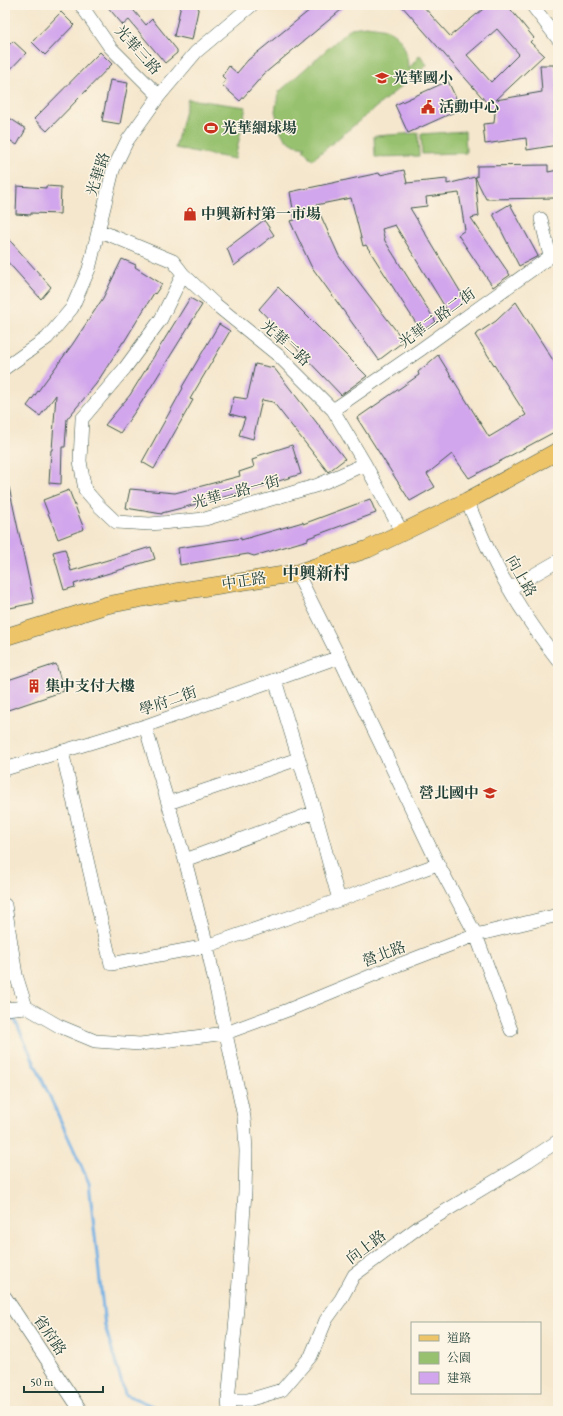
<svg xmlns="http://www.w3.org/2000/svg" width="563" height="1416" viewBox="0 0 563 1416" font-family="'EB Garamond','Noto Serif TC',serif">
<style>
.green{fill:#97c16e;stroke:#5b7f51}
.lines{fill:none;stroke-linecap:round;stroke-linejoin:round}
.stream{stroke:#71b0e5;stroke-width:3}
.building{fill:#d2a6ec;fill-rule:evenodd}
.minor-casing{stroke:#3f564b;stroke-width:14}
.major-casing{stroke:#3f564b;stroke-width:18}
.minor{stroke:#fff;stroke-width:13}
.major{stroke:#eec469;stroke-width:17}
.labels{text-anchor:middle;stroke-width:3;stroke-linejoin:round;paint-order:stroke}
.street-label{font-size:15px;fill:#1f3d34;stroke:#fcf5e5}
.poi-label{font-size:15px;font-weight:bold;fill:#1f3d34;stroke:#fcf5e5;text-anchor:start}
.quarter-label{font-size:17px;font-weight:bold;fill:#1f3d34;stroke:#fcf5e5}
</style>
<rect width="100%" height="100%" fill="#fcf5e5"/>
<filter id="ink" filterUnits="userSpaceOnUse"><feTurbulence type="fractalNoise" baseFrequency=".025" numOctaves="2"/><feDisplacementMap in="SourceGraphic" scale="8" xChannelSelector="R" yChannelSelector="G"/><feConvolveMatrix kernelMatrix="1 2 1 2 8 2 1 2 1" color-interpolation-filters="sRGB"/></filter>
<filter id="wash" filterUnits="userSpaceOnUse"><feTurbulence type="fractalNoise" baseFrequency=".012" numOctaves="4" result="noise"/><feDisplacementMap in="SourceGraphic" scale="16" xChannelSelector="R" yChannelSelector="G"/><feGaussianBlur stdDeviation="0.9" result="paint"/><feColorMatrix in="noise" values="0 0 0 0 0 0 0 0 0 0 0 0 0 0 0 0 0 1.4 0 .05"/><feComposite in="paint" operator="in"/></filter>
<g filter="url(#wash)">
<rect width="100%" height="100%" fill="#f5e7cd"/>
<!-- green -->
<path class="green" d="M366,26C372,27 379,27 385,29C403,35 408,53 408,70L420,55L427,65L312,160L303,149L305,147L295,145L285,139L280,130L275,111L279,92L351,28Z
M188,99L246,107L235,159L175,148Z
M465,131L466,153L422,154L421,134Z
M418,133L419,156L375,157L374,136Z"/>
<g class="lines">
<!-- stream -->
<path class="stream" d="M5,1023L14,1018L89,1183L105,1326L125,1394L164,1411"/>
</g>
<g id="blocks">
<!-- building -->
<path class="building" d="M106,5H129L146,25L152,19L177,50V53L165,63L129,20L123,25Z
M181,5H199L192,40L174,36Z
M316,5H347L264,74L240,101L222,85L226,80L222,76L229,66L237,73L248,60Z
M401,5H422L450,36L488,5H507L534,38L530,42L544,55L496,100L542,92L540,65H554L558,85V145L527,150L526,138L485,144L483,124L494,123L495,112ZM497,29L519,54L491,82L467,55Z
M61,12L74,25L45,55L32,42Z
M13,41L26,53L5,75V49Z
M100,52L112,64L47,131L34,119Z
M110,80L128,83L120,124L102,121Z
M448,81L461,109L408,133L395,105Z
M5,115L26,129L17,145L5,137Z
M548,165V172L558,170V198L486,199L475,177H477V166Z
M404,170L407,183L447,179V184L475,177L479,216L471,218L510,275L493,287L458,235L465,230L459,193L426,197L427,206L410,208L466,301L448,312L395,225L382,229L385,241L436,322L421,331L366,245L363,246L351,198L316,205L339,256L404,341L379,360L311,266L290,221L295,220L290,192L379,173L380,175Z
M17,186L46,188V186L61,187L60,214L31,213V215L16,214Z
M510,204L538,256L519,266L493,214Z
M264,220L274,235L234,266L227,248Z
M5,235L51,287L41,299L5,259Z
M122,259L136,265L135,267L162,284L155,294L154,293L124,342H123L96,384L67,419L65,447H62L61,484L49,483L51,450H52L56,395L40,416L27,406L72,345L103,298Z
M278,287L367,376L341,395L259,309Z
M190,298L202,305L141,403L120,433L105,425L130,395Z
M516,302L558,368V430L469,478L452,454L427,474L435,487L410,501L357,418L419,375L418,372L438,355L489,437L526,415L475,335L496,321Z
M219,324L230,331L190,399L193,400L154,469L142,462L183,388L182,387Z
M255,364L274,368L345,459L328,472L273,402L262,400L253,439L239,435L245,418L230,414L234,397L247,399Z
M292,445L301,474L247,491L162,513V514L126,508L130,489L175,493L240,476L239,472L254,467L252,460L258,458L257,456Z
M5,487H9L34,603L5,609Z
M69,490L84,529L58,539L43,500Z
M370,499L376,513L308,538V540L254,556L248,554L180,565L178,548L241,538V540L303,522V524Z
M151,547L155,559L74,584L75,587L64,590L53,552L65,549L71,571Z
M56,664L64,691L5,711V681Z"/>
</g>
</g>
<g filter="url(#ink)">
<use href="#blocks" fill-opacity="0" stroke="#3f564b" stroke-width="1"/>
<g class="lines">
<!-- minor casing -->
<g class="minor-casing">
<path id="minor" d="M81,5L110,47L159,96
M532,5L558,39
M541,219L550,256
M98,230L173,261L183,274L215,304L279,356L333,410L365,464L402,532
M183,274L161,319L125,368L82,419L80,461L85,490L99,506L116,522L150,524L205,519L318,485L365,464
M5,368L47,338L72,308L89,269L113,170L127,141L159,96L196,52L252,5
M333,410L420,350L558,251
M467,501C475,519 482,537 491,555C509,592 532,627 558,660
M297,573L339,657L438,864L476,935L511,1030
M509,589L558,561
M275,680L315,812L339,900
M145,726L185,860L207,946L244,1117L246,1151L245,1192L237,1309L228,1400L229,1411
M62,751L111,964L207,946L339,900L438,864
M5,769L145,726L339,657
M168,803L298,759
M185,860L315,812
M5,905L16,975L26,1007L59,1026L95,1041L140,1044L226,1033L288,1010L385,970L476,935L558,915
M5,1009L26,1007
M5,1297L81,1411
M228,1400H248L282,1390L311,1356L326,1320L341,1299L354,1275L419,1227L528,1161L558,1141"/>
</g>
<!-- major casing -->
<g class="major-casing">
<path id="major" d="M5,637L107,605L175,592L297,573L368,549L467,501L558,451"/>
</g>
<!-- minor -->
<use href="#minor" class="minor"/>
<!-- major -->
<use href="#major" class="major"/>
</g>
</g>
<!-- icons -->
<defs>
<g id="school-bare" transform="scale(1.08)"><path d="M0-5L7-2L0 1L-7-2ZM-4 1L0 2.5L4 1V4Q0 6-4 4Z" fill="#c8321e" stroke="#fcf5e5" stroke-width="2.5" paint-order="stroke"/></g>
<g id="civic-bare" transform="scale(1.08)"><path d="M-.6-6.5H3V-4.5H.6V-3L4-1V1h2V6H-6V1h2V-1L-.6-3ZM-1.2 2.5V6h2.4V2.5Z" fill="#c8321e" stroke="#fcf5e5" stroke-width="2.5" paint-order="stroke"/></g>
<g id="stadium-bare" transform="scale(1.08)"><path d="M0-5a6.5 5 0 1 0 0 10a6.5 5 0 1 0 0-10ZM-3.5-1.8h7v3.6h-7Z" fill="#c8321e" stroke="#fcf5e5" stroke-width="2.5" paint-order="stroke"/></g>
<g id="shop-bare" transform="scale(1.08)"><path d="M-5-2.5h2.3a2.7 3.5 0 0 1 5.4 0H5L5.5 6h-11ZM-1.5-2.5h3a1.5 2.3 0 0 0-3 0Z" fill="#c8321e" stroke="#fcf5e5" stroke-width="2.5" paint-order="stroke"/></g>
<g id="building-bare" transform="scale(1.08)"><path d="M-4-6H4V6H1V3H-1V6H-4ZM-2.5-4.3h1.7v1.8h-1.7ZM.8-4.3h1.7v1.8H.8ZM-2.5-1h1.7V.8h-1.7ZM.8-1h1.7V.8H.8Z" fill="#c8321e" stroke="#fcf5e5" stroke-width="2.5" paint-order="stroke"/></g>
</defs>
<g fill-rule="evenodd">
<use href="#school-bare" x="382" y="78"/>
<use href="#civic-bare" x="428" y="107"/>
<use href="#stadium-bare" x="211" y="128"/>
<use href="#shop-bare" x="190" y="214"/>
<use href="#building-bare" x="34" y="686"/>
<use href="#school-bare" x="490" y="793"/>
</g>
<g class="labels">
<!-- street labels -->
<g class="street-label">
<text transform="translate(138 50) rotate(48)" y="5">光華三路</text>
<text transform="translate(98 174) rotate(-72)" y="5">光華路</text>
<text transform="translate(437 318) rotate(-36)" y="5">光華二路二街</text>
<text transform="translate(286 343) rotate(42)" y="5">光華二路</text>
<text transform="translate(236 492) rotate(-15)" y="5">光華二路一街</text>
<text transform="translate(521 576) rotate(60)" y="5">向上路</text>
<text transform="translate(244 581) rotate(-9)" y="5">中正路</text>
<text transform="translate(168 701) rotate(-19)" y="5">學府二街</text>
<text transform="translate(384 954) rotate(-21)" y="5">營北路</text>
<text transform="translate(366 1247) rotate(-37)" y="5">向上路</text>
<text transform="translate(50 1335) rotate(56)" y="5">省府路</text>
</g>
<!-- poi labels -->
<g class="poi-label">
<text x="393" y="83">光華國小</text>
<text x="439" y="112">活動中心</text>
<text x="222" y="133">光華網球場</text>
<text x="201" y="219">中興新村第一市場</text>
<text x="45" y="691">集中支付大樓</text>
<text x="479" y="798" text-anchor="end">營北國中</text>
</g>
<!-- quarter labels -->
<g class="quarter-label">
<text x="316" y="579">中興新村</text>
</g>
</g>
<!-- margin -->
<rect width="563" height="1416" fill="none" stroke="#fcf5e5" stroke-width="20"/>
<!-- legend -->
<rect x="411" y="1322" width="130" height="72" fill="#fcf5e5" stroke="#a4ab9e"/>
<rect x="419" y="1335" width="20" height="6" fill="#eec469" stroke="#a4ab9e"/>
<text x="447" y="1342" font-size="12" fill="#1f3d34">道路</text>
<rect x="419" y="1352" width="20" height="12" fill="#97c16e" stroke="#a4ab9e"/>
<text x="447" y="1362" font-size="12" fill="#1f3d34">公園</text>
<rect x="419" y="1372" width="20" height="12" fill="#d2a6ec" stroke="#a4ab9e"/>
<text x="447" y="1382" font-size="12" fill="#1f3d34">建築</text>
<!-- scale -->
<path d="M24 1386v6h79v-6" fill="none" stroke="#1f3d34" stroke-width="2"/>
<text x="30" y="1386" font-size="12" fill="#1f3d34" stroke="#fcf5e5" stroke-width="3" paint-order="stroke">50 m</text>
</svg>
